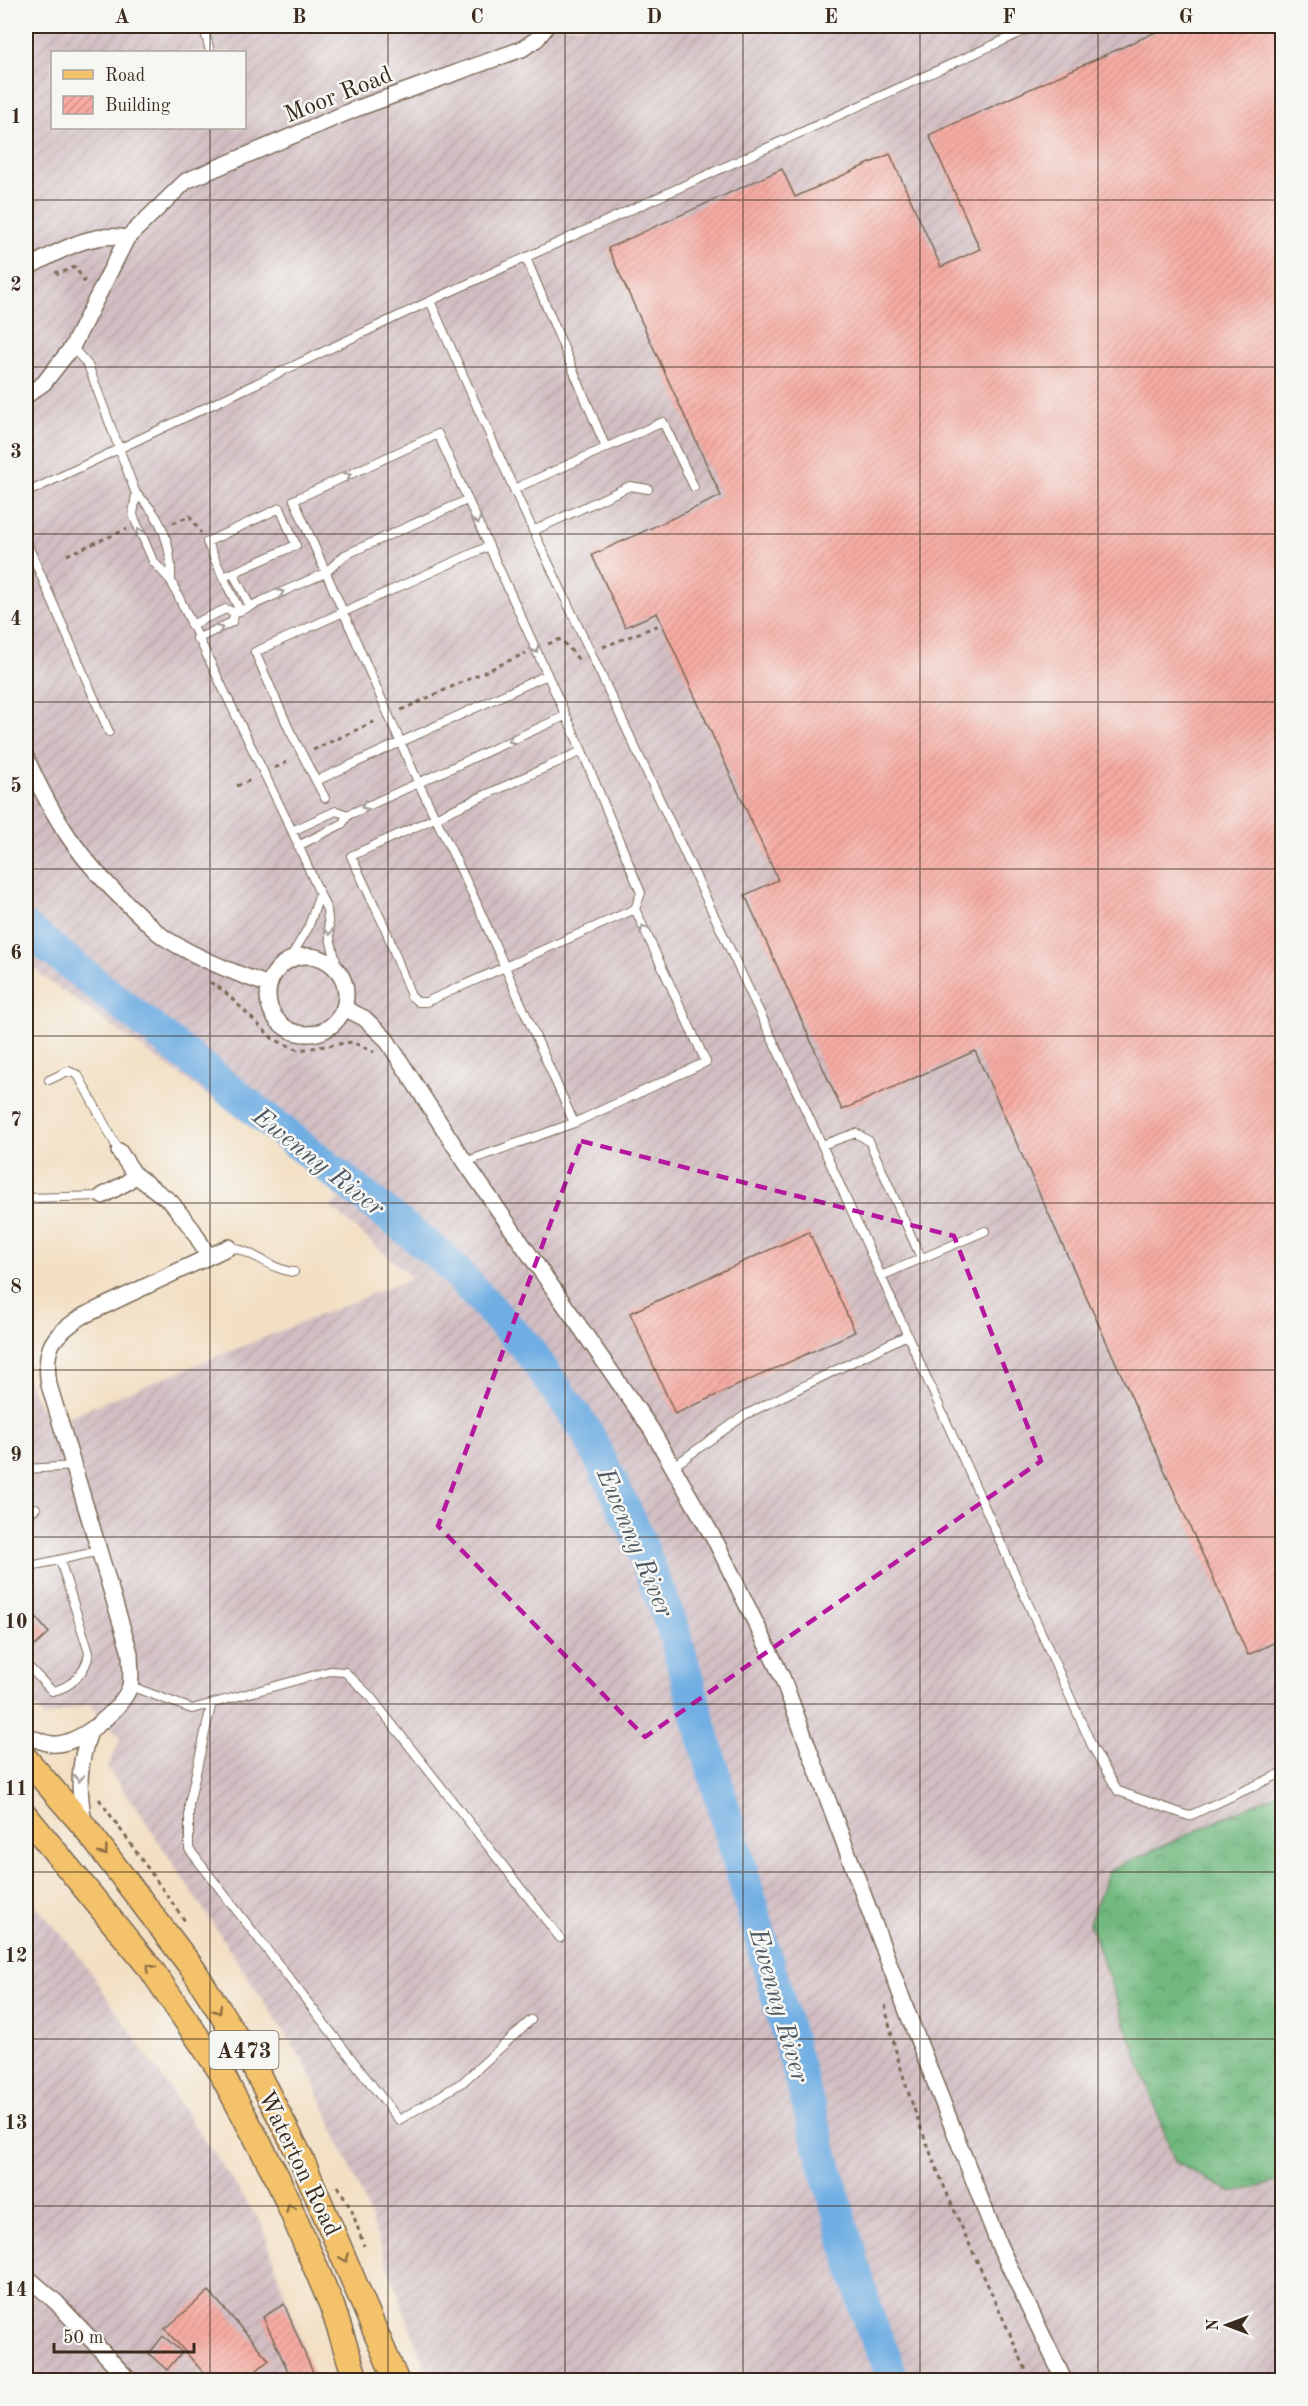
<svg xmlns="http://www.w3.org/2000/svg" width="1308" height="2406" viewBox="0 0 1308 2406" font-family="'Old Standard TT',serif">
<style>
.industrial{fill:url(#industrial-furrows);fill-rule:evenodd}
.forest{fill:url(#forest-crowns);stroke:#56724e;stroke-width:1.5}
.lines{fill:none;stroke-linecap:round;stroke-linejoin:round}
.river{stroke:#70aee3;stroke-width:33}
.building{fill:url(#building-hatch)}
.lane-casing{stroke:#7b6958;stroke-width:10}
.street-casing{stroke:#7b6958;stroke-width:18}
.primary-casing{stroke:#7b6958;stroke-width:27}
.path{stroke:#7b6958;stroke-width:3;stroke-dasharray:4.5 4.5;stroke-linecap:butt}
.lane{stroke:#fff;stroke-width:8}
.street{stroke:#fff;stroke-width:15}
.primary{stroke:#f3c26a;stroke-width:24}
.oneway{stroke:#a79f9a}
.oneway2{stroke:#8e6e40}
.marked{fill:none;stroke:#b5179e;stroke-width:4.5;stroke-dasharray:12 8;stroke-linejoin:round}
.grid{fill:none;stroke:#3b2a1e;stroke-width:1.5;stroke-opacity:0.55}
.labels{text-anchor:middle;stroke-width:5;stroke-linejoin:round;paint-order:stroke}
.shield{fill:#f6f6f2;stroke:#73675e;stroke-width:1.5}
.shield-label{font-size:22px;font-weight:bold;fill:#3b2a1e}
.street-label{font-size:24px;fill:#3b2a1e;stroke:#f6f6f2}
.water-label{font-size:26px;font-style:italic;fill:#4e5863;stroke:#f6f6f2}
.neatline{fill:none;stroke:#3b2a1e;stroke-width:2}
.grid-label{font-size:20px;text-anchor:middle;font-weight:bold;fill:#3b2a1e}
</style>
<defs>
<pattern id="industrial-furrows" width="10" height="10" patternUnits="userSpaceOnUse" patternTransform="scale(1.5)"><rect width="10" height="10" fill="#d2bec2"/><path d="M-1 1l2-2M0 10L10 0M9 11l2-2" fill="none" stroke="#b5a3a6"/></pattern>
<pattern id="forest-crowns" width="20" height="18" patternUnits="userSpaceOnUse" patternTransform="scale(1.5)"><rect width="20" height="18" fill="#71b97f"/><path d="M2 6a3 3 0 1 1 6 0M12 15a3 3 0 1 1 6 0" fill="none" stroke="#5e9767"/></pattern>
<pattern id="building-hatch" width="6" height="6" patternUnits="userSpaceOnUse" patternTransform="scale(1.5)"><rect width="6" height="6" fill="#f5aba2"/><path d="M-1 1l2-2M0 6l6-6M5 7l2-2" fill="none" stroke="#d3938b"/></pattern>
</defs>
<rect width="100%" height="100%" fill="#f6f6f2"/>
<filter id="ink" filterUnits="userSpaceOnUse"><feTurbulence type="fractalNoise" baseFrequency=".0167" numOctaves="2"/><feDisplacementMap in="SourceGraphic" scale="12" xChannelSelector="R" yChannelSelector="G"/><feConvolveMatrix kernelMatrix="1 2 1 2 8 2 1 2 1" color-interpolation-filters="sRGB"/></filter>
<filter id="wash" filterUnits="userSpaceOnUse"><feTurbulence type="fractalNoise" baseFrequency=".008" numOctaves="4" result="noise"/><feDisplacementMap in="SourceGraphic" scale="24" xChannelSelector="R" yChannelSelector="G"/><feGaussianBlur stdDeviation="1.35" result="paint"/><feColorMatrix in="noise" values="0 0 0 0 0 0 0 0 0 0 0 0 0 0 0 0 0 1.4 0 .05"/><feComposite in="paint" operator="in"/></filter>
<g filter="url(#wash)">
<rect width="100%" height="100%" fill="#f3dfc3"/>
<!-- industrial -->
<path class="industrial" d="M26,26H1282V2380H429L364,2200L307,2067L138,1810L107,1768L121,1738L90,1704L44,1717L26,1697V1378L49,1424L412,1278L330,1206L346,1195L42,976L26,959ZM52,52H244V128H52Z
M26,1895L75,1950L261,2223L314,2380H26Z"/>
<!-- forest -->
<path class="forest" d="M1282,1791V2181L1233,2193L1175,2162L1089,1923L1109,1871Z"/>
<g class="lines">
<!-- river -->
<path class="river" d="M26,929L444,1259L526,1347L587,1432L636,1533L673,1629L869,2320L894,2380"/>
</g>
<g id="blocks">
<!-- building -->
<path class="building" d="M1169,26H1282V1639L1248,1655L975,1051L842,1110L745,895L778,880L657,613L625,627L592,555L721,496L608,248L782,169L795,197L890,154L941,267L980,249L929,135Z
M809,1232L855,1332L675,1414L630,1313Z
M26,1606L49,1633L27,1653L26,1652Z
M209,2291L269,2360L245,2380L220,2378L210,2380L165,2329Z
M284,2304L316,2380H292L263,2317Z
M163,2336L182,2352L167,2370L149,2354Z"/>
</g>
</g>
<g filter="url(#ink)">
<use href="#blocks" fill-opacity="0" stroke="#7b6958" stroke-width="1.5"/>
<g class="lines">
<!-- lane casing -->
<g class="lane-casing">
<path id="lane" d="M195,26L205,31L220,26
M205,31L210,52
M526,258L606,448
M430,301L517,496L822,1145L1093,1748L1118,1791L1189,1816L1282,1773
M72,347L88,365L136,494
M514,489L663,422L694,487
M26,493L430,301L1035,26
M533,531L630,486L648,489
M26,541L109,732
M223,577L207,542L280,508L296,545L233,573
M171,581C172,547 163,516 136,494L133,515L153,561L171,581L292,831L327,910L330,938L338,970
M240,611L223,577L233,573L250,606
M191,625L226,609L235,613
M197,639L232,622L235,613L325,573L345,555L467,500
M582,751L641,893L635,909L426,1002H418L411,996L386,930L351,856Z
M316,781L289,729L255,652L489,546
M325,798L316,781L547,675
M292,831L336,811L348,815
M298,846L342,824L348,815L565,716
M289,960L308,928L320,894
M49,1080L68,1071L78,1075L119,1151
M574,1123L472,893L418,782L294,500L438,434L582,751
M822,1145L856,1133L869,1141L921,1258
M465,1162L574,1123L706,1062L635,909
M27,1198L102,1196
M229,1247C253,1250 271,1270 294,1272
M881,1276L985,1231
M674,1466L745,1415L907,1335
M26,1469L75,1466
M26,1516L36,1508
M26,1567L100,1551
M26,1664L52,1691C71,1688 86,1672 89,1653L60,1560
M130,1686L192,1709L330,1671L345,1672L370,1696L560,1938
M211,1706L189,1804V1849L399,2120L463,2082L531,2020"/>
</g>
<!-- street casing -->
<g class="street-casing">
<path id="street" d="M26,268C57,253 92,230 127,238
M26,396L44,383L72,347L127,238L186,181L353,110L522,49L537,39L547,26
M26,757C54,821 81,862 134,910C145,920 156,933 168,940C200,959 234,973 269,985
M268 995a39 39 0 1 1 78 0a39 39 0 1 1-78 0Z
M344,1008L364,1018L386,1039L465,1162L651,1429L717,1544L782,1677L911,2022L999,2245L1064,2380
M119,1151L135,1175L171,1202L193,1230L208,1256
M102,1196L126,1183L135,1175
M26,1736C34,1738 43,1743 52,1744C77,1747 123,1709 130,1686C132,1676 130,1663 130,1653L49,1385C43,1347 52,1336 83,1316L229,1247
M84,1822C78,1786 78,1766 90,1731
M26,2276L56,2302L129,2380"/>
</g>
<!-- primary casing -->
<g class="primary-casing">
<path id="primary" d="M26,1759L84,1826L193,1969L250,2059L301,2158L396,2380
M26,1816L151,1969L219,2069L277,2177L332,2306L356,2380"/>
</g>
<!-- path -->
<path class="path" d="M56,271L58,274L75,267L84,280L82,287
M173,523L190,516L201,533
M67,555L127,529
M548,644L561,639L579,660
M603,647L662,624
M401,710L526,653
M313,750L378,720
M275,768L291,760
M237,786L253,779
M210,982L224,991L273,1039L299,1050L352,1042L374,1052
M26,1339L33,1345
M99,1799L185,1921
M885,2005C911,2135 979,2259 1030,2380
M338,2186L352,2211L364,2246"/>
<!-- lane -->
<use href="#lane" class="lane"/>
<!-- street -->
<use href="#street" class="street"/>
<!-- primary -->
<use href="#primary" class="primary"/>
</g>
<!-- one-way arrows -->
<defs><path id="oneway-chevron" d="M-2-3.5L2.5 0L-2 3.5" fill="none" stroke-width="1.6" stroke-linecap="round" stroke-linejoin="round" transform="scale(1.5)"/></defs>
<g class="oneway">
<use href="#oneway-chevron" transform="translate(347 476) rotate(-25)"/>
<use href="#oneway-chevron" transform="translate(477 520) rotate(65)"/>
<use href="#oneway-chevron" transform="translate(140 532) rotate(-114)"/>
<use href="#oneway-chevron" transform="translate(280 593) rotate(-24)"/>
<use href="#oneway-chevron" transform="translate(219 629) rotate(-26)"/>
<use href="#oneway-chevron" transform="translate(535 649) rotate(66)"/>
<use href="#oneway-chevron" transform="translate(512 740) rotate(156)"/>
<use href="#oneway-chevron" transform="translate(365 806) rotate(155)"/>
<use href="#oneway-chevron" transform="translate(644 929) rotate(-114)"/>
<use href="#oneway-chevron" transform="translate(329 931) rotate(83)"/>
<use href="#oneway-chevron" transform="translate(79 1778) rotate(91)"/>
</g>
<g class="oneway2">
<use href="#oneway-chevron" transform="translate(104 1852) rotate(53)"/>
<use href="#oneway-chevron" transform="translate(150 1968) rotate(-127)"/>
<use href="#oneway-chevron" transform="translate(218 2010) rotate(58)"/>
<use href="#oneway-chevron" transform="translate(290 2208) rotate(-113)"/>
<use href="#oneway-chevron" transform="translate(345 2258) rotate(67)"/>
</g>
</g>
<!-- marked area -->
<path class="marked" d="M581,1141L954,1236L1041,1461L645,1737L438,1526Z"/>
<!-- grid -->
<path class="grid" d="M210,26V52M388,26V2380M565,26V2380M743,26V2380M920,26V2380M1098,26V2380M210,128V2380M26,200H1282M26,367H1282M26,534H1282M26,702H1282M26,869H1282M26,1036H1282M26,1203H1282M26,1370H1282M26,1537H1282M26,1704H1282M26,1872H1282M26,2039H1282M26,2206H1282"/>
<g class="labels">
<!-- shield labels -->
<rect class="shield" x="209.5" y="2031" width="69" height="38" rx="4.5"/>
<g class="shield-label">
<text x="244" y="2058">A473</text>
</g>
<!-- street labels -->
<g class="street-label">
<text transform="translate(338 94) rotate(-22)" y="8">Moor Road</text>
<text transform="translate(300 2163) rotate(64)" y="8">Waterton Road</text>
</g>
<!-- water labels -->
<g class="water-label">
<text transform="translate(319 1161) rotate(38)" y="9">Ewenny River</text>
<text transform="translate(636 1542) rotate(67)" y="9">Ewenny River</text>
<text transform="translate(780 2005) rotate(74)" y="9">Ewenny River</text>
</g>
</g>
<!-- margin -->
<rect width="1308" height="2406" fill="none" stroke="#f6f6f2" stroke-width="66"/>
<!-- legend -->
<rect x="51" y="51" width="195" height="78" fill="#f6f6f2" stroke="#aba49d" stroke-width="1.5"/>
<rect x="63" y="70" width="30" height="9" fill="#f3c26a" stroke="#aba49d" stroke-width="1.5"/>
<text x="105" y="81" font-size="18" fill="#3b2a1e">Road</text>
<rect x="63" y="96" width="30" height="18" fill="url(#building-hatch)" stroke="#aba49d" stroke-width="1.5"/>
<text x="105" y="111" font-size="18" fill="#3b2a1e">Building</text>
<!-- north arrow -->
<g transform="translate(1227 2325) rotate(270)" stroke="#f6f6f2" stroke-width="4.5" paint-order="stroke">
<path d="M0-4.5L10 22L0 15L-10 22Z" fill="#3b2a1e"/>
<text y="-9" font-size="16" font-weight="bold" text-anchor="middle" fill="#3b2a1e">N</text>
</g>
<!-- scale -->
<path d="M54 2343v9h140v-9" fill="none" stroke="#3b2a1e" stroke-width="3"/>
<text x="63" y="2343" font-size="18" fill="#3b2a1e" stroke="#f6f6f2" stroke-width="4.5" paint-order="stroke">50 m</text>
<rect x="33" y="33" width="1242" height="2340" class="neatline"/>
<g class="grid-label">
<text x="122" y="23">A</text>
<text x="299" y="23">B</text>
<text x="477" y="23">C</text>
<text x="654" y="23">D</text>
<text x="831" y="23">E</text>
<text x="1009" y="23">F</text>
<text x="1186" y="23">G</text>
<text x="16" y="123">1</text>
<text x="16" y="291">2</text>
<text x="16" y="458">3</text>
<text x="16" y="625">4</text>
<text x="16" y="792">5</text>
<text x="16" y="959">6</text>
<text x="16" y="1126">7</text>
<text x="16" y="1293">8</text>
<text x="16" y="1461">9</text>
<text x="16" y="1628">10</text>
<text x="16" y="1795">11</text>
<text x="16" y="1962">12</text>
<text x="16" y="2129">13</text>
<text x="16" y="2296">14</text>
</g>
</svg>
